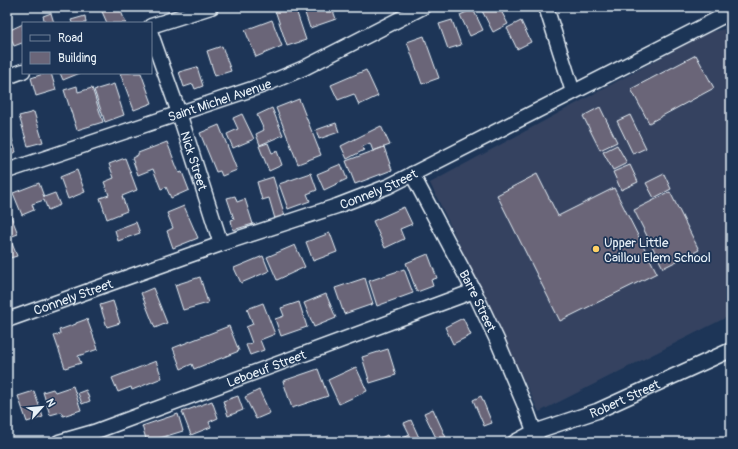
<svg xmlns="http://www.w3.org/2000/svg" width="738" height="449" viewBox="0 0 738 449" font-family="Pangolin,sans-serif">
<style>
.built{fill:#344361}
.building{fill:#6a6578;stroke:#e8f1f8}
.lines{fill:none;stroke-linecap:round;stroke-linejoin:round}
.minor-casing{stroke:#e8f1f8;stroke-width:17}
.minor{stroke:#1d3557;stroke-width:14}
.poi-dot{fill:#ffd166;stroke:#1d3557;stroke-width:1.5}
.labels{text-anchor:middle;stroke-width:3.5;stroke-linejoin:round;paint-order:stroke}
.street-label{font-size:13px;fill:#e8f1f8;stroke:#1d3557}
.poi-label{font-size:13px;fill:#e8f1f8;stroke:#1d3557;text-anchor:start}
</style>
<rect width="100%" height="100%" fill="#1d3557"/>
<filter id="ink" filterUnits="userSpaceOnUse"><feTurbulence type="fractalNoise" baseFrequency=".025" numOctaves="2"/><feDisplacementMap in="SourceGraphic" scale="8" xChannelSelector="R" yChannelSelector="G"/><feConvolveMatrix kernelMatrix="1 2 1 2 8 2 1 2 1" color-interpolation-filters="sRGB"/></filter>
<g filter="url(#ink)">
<!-- built -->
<path class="built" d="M731,28V315L539,412L430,183L708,32Z"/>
<!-- building -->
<path class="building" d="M100,7H119L126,23H107Z
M274,7H295L306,40L287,46Z
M303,7H324L326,10L332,8L336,19L310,28Z
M480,7H499L508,24L493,32Z
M473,9L483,30L470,36L460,15Z
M51,13L54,23H45L43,16Z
M85,16L86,23H72L71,20Z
M272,20L282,46L256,57L245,30Z
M452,20L461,45L448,49L439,24Z
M521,21L531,42L517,49L507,28Z
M23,24V45L22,43L14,46L8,31Z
M424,36L439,78L422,84L407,42Z
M222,46L231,71L215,76L207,51Z
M696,55L714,88L649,123L631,89Z
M197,67L203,86L195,89L193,84L184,87L179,72Z
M366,70L378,96L359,105L354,94L338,100L331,85Z
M46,73H51L56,90L36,96L31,78Z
M60,73H80L63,80Z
M120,73H141L152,103L134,110Z
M114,84L124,115L105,122L94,90Z
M77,86L78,92L92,88L103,122L77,130L64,90Z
M299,99L321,155L298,164L276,108Z
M600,107L617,142L600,150L583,116Z
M272,108L283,135L260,145L256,134L264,130L257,115Z
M34,112L43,142L28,146L19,116Z
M242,114L254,139L233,148L227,134L238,129L233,118Z
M630,115L646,148L633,154L617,121Z
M336,123L339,132L319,139L316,130Z
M219,125L237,170L222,176L220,171L216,172L200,133Z
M8,126L16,152L7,155V127Z
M381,126L390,145L373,151L370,143L362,147L364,150L347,159L341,146Z
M167,142L179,173L182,172L189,190L171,198L166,187L161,189L153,169L138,175L132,158L138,155V153Z
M268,143L272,153L277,151L282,165L269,171L259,146Z
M617,145L627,163L613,170L603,152Z
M384,147L392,170L355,184L346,161Z
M125,158L137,190L122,196L127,211L107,219L100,198L109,195L104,182L114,178L109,164Z
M341,164L347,179L324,190L317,174Z
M630,165L638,182L621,190L613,172Z
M77,170L85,192L68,199L60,177Z
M311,173L317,190L307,194L310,201L288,209L279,184Z
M537,174L558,216L614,188L657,273L560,321L497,195Z
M664,174L671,189L654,198L646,183Z
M273,177L285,216L275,219L269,198L262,200L257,182Z
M39,183L44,197L55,193L60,205L48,210L44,200L32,204L34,210L22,215L13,193Z
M670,192L699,250L663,268L634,210Z
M235,196L237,202L245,199L253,224L233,230L231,220L234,219L227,198Z
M7,206L18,234L7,238Z
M184,206L198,238L173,248L167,231L173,228L167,213Z
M404,207L412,224L400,229L404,239L385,248L373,221Z
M136,222L140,233L118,241L115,230Z
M330,233L337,252L313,261L306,242Z
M11,241L17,256L7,259V243Z
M295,245L305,267L277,280L267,257Z
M428,254L437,278L431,280L433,286L417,292L406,263Z
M263,256L269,271L241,283L234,268Z
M404,269L413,293L377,306L369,281Z
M200,277L208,303L183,310L175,285Z
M365,278L373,304L344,314L335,288Z
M153,288L167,323L155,328L141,293Z
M326,294L336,318L314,327L304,303Z
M113,301L120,323L107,327L100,305Z
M299,302L307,327L281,336L275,319L284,316L281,308Z
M263,303L275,334L260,340L264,350L250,355L246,345L252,343L246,327L253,324L247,309Z
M463,318L471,335L453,344L445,327Z
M87,319L98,349L78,356L81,363L65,368L54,336L60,334L59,330L76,324V323Z
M229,326L239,351L194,369L192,364L181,369L173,348Z
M388,349L396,375L370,383L362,357Z
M156,361L162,378L132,390L131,387L118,392L112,378Z
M356,367L367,391L339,404L328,380Z
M318,369L328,396L292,408L283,381Z
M73,386L81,410L63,416L61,412L50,415L43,392L53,389L55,392Z
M86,390L90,401L82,404L78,393Z
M259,390L270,413L256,419L245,397Z
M34,391L43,417L27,422L18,396Z
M238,396L243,410L228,416L223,401Z
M481,396L492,423L484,426L473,400Z
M212,401L218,418L209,422L211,427L191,435L182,412Z
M433,409L448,442H438L424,413Z
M178,414L183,431L147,442L142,426Z
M411,420L421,442H399L398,440L410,435L404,423Z
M387,435L391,442H380L379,439Z"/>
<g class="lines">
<!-- minor casing -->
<g class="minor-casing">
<g id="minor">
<path d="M546,7L573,92"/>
<path d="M151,26L211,7"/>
<path id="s1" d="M151,34L179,113L221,244"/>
<path d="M7,77L23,71"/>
<path id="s2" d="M7,171L264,85L304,68L423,7"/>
<path id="s3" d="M412,174L474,291L497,340L525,406L538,442"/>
<path id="s4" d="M7,320L221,244L337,206L389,186L731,12"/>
<path id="s5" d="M59,442L94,432L474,291"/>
<path id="s6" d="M515,442L534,432L597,411L731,350"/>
</g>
</g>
<!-- minor -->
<use href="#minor" class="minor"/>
</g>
</g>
<!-- markers -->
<circle class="poi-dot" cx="596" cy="249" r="4"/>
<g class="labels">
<!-- street labels -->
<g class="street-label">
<text dy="5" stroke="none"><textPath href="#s2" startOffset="224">Saint Michel Avenue</textPath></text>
<text dy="5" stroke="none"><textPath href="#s1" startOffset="134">Nick Street</textPath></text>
<text dy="5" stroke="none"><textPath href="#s4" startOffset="394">Connely Street</textPath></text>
<text dy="5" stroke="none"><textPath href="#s4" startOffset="70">Connely Street</textPath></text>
<text dy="5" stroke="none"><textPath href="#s3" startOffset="143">Barre Street</textPath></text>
<text dy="5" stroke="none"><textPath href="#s5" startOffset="220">Leboeuf Street</textPath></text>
<text dy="5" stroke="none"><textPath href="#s6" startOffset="118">Robert Street</textPath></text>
</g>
<!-- poi labels -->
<g class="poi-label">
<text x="604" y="247">Upper Little<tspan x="604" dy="15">Caillou Elem School</tspan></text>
</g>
</g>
<!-- margin -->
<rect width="738" height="449" fill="none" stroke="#1d3557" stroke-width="24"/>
<rect x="12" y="12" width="714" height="425" fill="none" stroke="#e8f1f8" stroke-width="1.5" filter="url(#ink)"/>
<!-- legend -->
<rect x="22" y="22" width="130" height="52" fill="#1d3557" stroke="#6e8097"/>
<rect x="30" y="35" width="20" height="6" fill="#1d3557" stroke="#6e8097"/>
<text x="58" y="42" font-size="12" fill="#e8f1f8">Road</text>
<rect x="30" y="52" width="20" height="12" fill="#6a6578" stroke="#6e8097"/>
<text x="58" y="62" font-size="12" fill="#e8f1f8">Building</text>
<!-- north arrow -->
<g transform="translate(42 407) rotate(63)" stroke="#1d3557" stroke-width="3" paint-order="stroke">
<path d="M0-3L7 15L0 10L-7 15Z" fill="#e8f1f8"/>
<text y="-6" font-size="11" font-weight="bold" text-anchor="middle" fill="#e8f1f8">N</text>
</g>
</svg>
